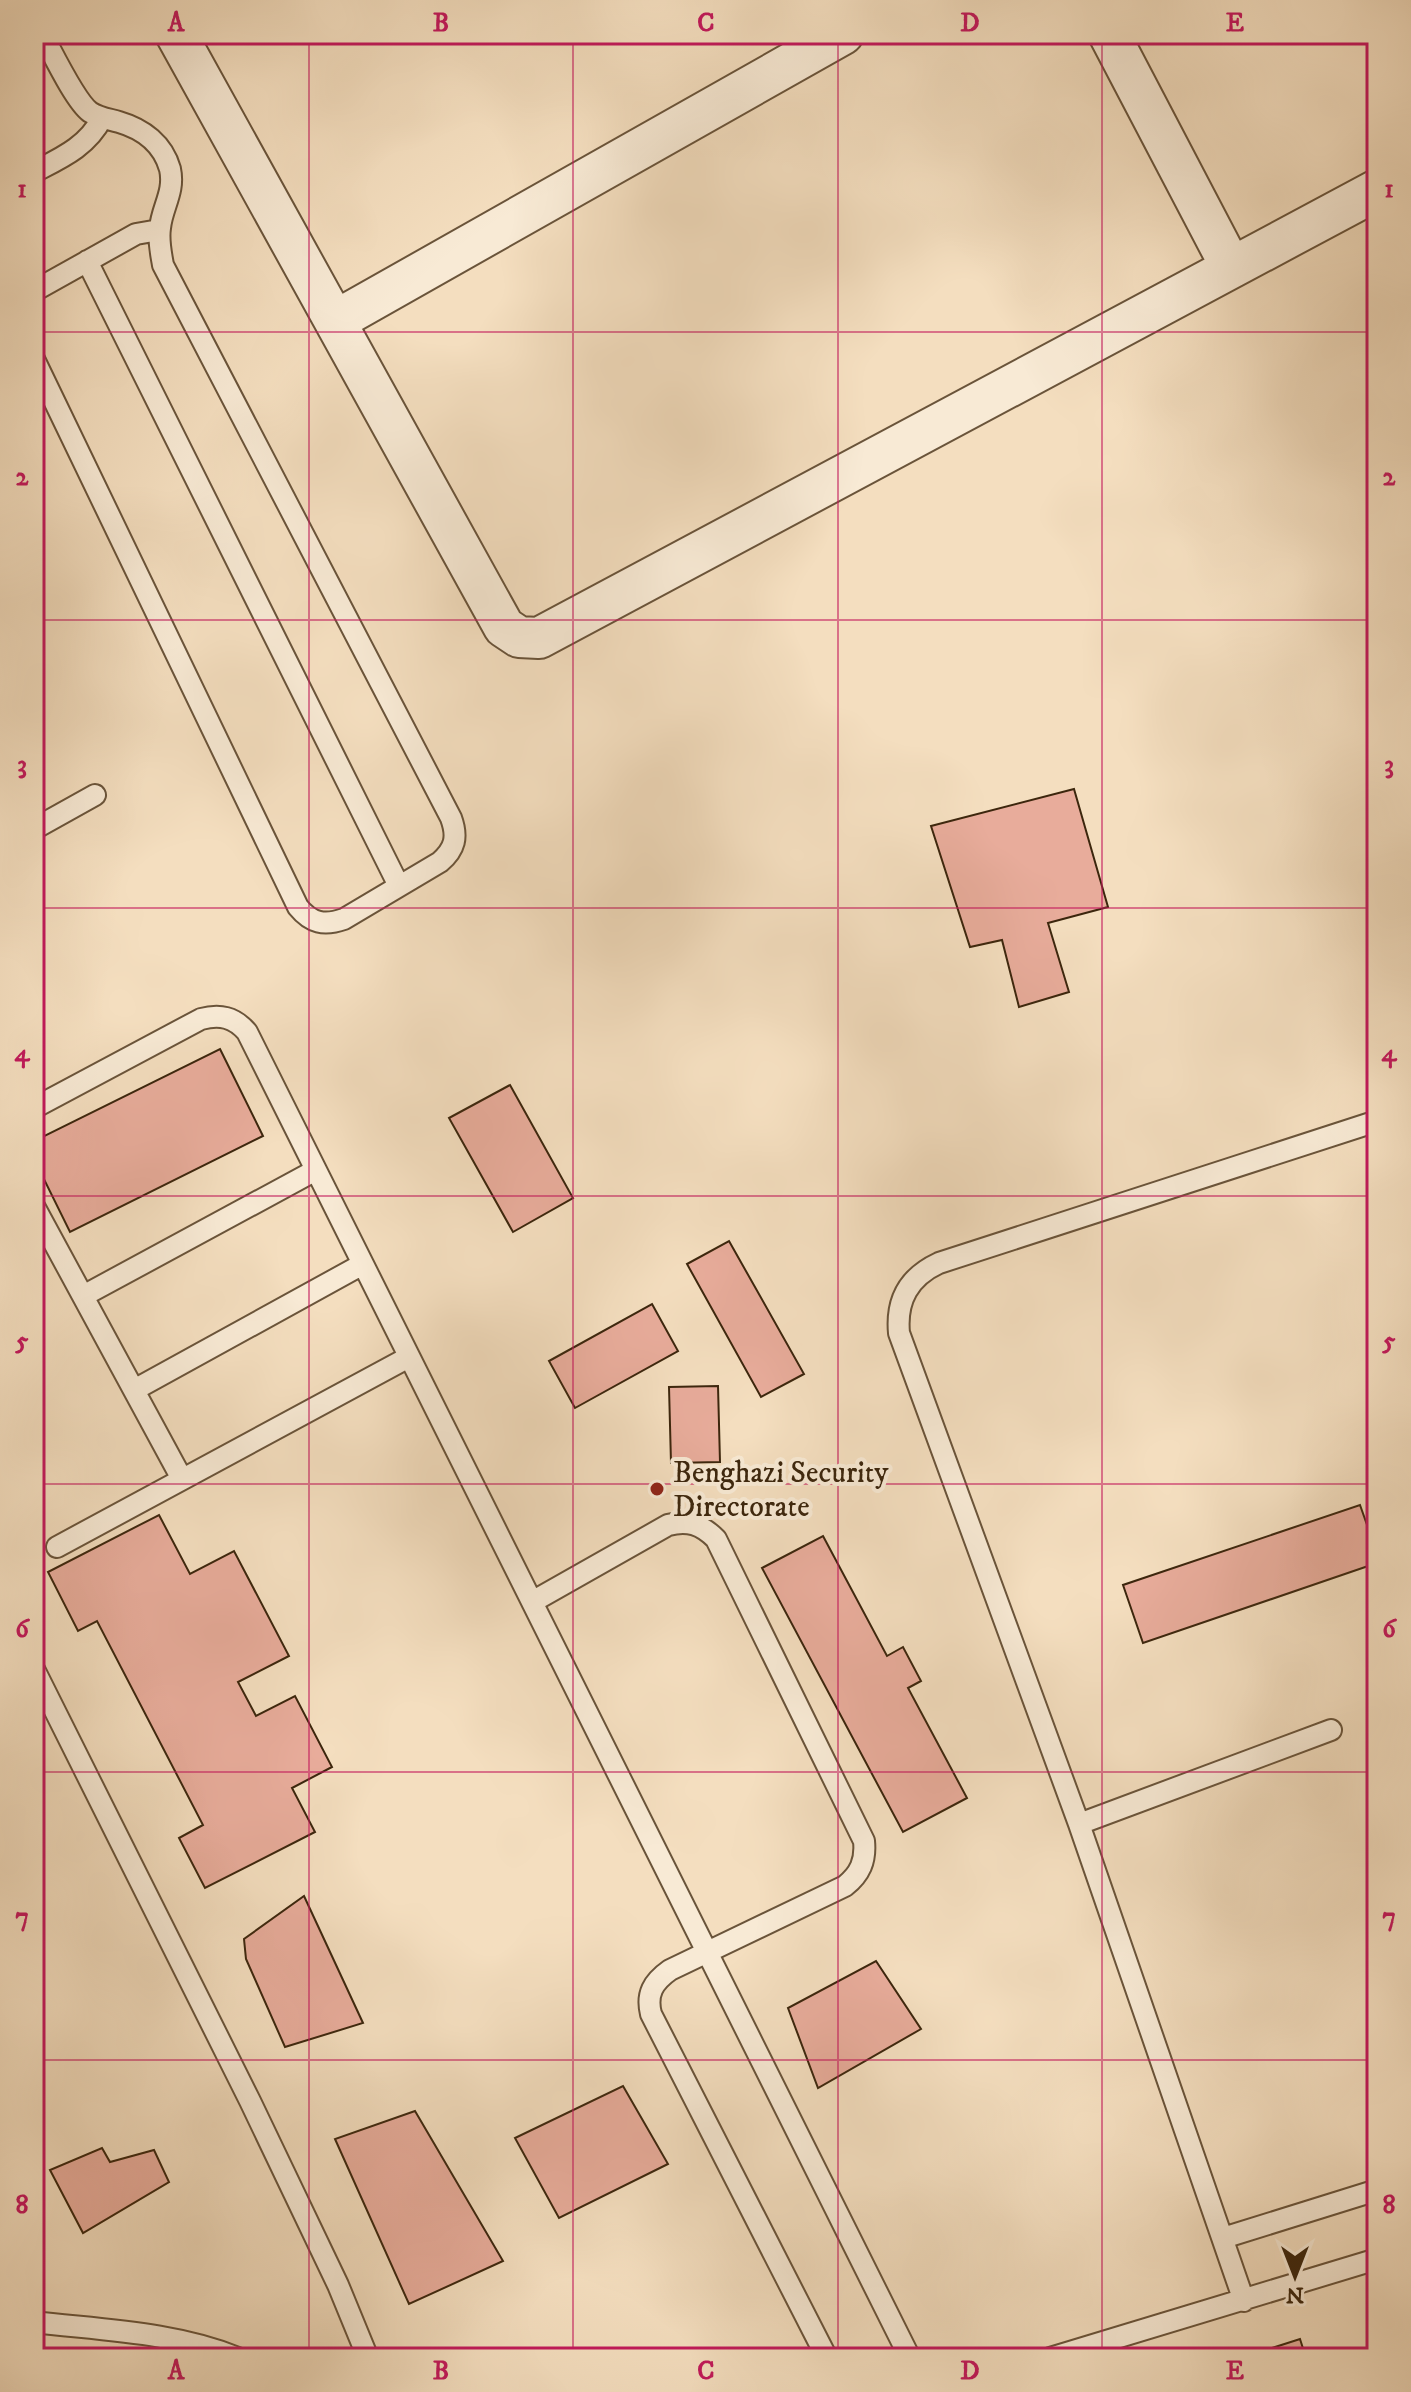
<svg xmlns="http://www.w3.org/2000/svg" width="1411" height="2392" viewBox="0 0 1411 2392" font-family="'IM FELL DW Pica',serif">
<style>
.building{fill:#e8ac9b;stroke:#3c260d;stroke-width:2}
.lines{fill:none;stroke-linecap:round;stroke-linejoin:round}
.lane-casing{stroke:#6a543a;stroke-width:24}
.street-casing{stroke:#6a543a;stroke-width:44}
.lane{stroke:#f8ead5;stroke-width:20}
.street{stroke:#f8ead5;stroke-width:40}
.grid{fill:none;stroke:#c2185b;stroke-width:2;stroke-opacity:0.55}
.poi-dot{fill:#8f2418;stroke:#f8ead5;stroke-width:3}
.labels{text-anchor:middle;stroke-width:8;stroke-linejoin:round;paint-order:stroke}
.poi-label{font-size:30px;fill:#3c260d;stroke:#f8ead5;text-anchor:start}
.neatline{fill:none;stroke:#c2185b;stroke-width:3}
.grid-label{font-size:26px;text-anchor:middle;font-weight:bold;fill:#c2185b}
</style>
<rect width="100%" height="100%" fill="#f4debf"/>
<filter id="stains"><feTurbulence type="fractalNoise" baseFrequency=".0025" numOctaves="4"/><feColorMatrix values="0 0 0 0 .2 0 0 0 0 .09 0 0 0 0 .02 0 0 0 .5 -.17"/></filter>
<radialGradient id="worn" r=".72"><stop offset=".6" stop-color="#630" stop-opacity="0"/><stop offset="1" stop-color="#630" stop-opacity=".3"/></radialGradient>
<!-- building -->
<path class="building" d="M1074,789L1108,907L1048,923L1069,992L1019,1007L1002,940L970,947L931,826Z
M220,1049L263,1136L70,1232L34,1159V1141Z
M510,1085L573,1198L513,1232L449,1118Z
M729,1241L804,1374L761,1397L687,1264Z
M652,1304L678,1351L575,1408L549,1361Z
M718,1386L720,1462L671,1463L669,1387Z
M1360,1505L1377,1553V1563L1143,1643L1123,1585Z
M159,1515L190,1574L234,1551L289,1656L238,1682L256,1716L295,1696L332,1767L292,1788L315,1832L205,1888L179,1838L203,1825L97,1621L78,1631L48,1572Z
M823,1536L887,1656L903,1647L921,1681L908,1688L967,1798L903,1832L762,1568Z
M304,1896L363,2023L285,2047L246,1959L244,1939Z
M876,1961L921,2029L818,2088L788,2008Z
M623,2086L668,2164L559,2218L515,2138Z
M415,2111L503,2261L409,2304L335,2139Z
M102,2148L110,2162L154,2150L169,2182L83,2233L50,2170Z
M1300,2339L1306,2358H1241Z"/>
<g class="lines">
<!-- lane casing -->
<g class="lane-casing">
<path id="lane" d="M34,172C61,158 87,147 102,118
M87,261L399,886
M34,291L136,234L159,230
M34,359L298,907C311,923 324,926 344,919L440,862C455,849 458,837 451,818L163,265C161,253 158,241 160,228C162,207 175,192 170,169C163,144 143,129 119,122C109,119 99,118 90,112C75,101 52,52 42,34
M34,829L95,795
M34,1108L201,1019C220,1014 234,1017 247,1032L910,2358
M34,1206L182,1479
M83,1296L316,1170
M134,1390L363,1264
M57,1547L409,1357
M532,1602L668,1525C688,1520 701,1524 716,1539L864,1841C866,1861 860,1874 845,1886L670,1970C653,1982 646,1994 651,2014L827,2358
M34,1669L250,2101L338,2285L368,2358
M1079,1824L1331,1730
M1223,2238L1377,2190
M1244,2301L1079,1824L899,1333C896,1300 909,1277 939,1263L1377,1121
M34,2322C101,2330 175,2332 238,2358
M1050,2358L1377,2259"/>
</g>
<!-- street casing -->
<g class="street-casing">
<path id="street" d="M176,34L504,627L519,637L539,638L1377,190
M1109,34L1231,267
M337,320L843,34"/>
</g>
<!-- lane -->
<use href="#lane" class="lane"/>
<!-- street -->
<use href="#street" class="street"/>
</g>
<!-- grid -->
<path class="grid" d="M309,34V2358M573,34V2358M838,34V2358M1102,34V2358M34,332H1377M34,620H1377M34,908H1377M34,1196H1377M34,1484H1377M34,1772H1377M34,2060H1377"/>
<!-- markers -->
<circle class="poi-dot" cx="657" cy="1489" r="8"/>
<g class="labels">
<!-- poi labels -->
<g class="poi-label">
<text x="673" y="1482">Benghazi Security<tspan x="673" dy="34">Directorate</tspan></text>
</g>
</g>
<!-- margin -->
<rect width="1411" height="2392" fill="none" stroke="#f4debf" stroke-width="88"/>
<!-- north arrow -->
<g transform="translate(1295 2276) rotate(180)" stroke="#f8ead5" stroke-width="6" paint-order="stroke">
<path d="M0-6L14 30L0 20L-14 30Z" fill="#3c260d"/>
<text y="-12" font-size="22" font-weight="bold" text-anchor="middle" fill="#3c260d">N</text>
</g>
<rect x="44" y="44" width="1323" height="2304" class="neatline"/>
<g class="grid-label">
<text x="176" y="31">A</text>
<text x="441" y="31">B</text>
<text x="706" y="31">C</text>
<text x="970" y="31">D</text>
<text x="1235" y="31">E</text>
<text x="22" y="197">1</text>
<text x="1389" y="197">1</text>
<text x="22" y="485">2</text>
<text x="1389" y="485">2</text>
<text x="22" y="773">3</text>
<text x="1389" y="773">3</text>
<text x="22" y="1061">4</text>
<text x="1389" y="1061">4</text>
<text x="22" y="1349">5</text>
<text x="1389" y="1349">5</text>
<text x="22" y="1637">6</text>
<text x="1389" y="1637">6</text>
<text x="22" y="1925">7</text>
<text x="1389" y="1925">7</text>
<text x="22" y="2213">8</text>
<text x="1389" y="2213">8</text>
<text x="176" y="2379">A</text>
<text x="441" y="2379">B</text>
<text x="706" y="2379">C</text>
<text x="970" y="2379">D</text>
<text x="1235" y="2379">E</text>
</g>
<rect width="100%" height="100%" filter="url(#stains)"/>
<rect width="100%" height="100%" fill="url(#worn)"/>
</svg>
